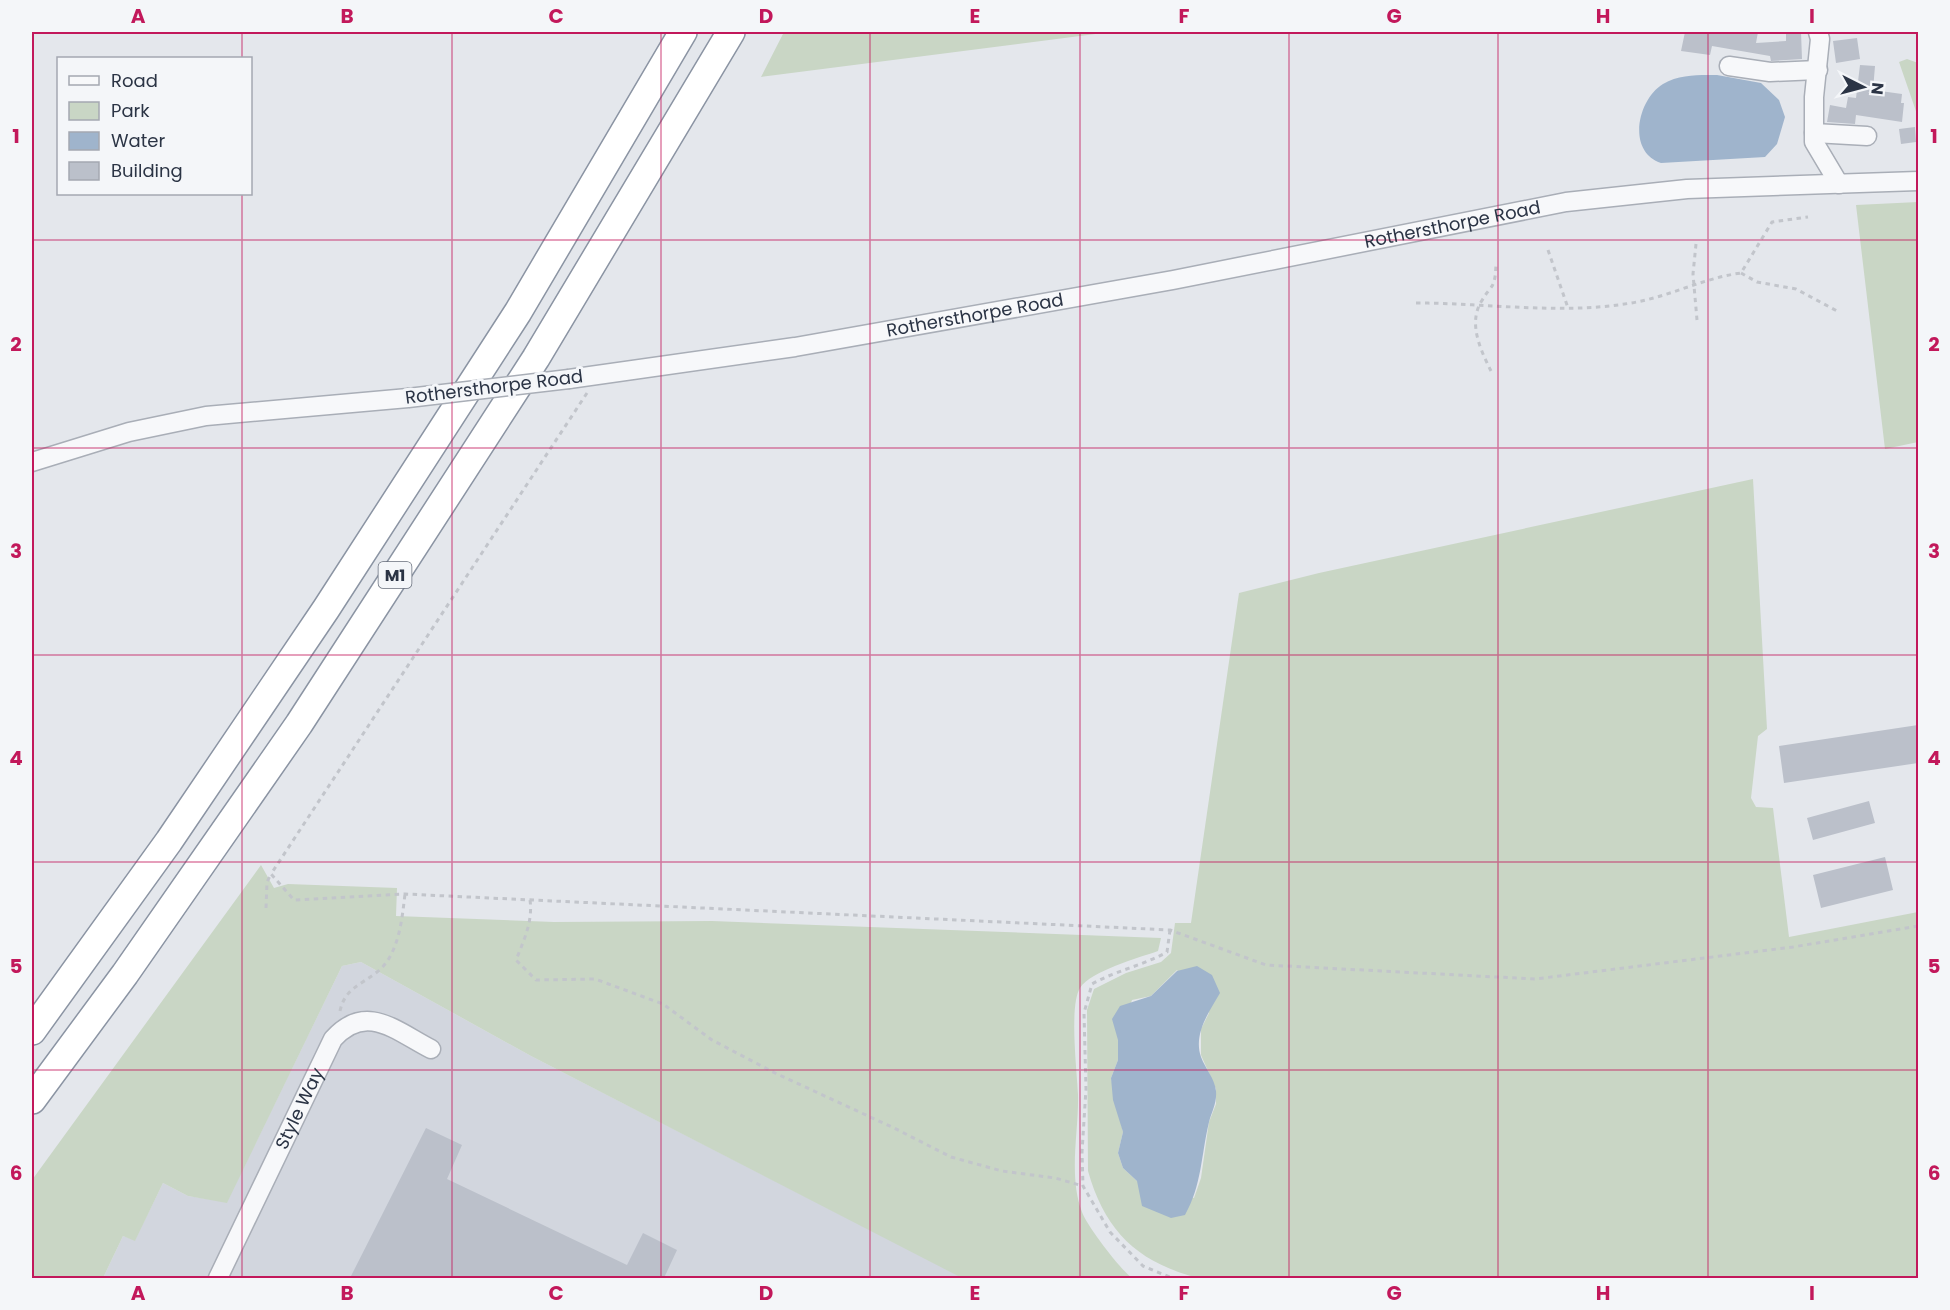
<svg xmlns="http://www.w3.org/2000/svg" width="1950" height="1310" viewBox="0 0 1950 1310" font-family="Poppins,sans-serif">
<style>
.built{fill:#d2d6de}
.green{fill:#c9d6c5;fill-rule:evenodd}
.water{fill:#9fb4cc}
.building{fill:#bbc0ca}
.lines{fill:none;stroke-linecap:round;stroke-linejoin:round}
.minor-casing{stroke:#a9aeb7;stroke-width:21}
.highway-casing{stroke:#8b94a3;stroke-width:30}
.path{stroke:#c2c5cb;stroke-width:3;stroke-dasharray:4.5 4.5;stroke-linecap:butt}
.minor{stroke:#f7f8fa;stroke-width:18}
.highway{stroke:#fff;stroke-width:27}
.minor-bridge-casing{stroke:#a9aeb7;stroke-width:21;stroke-linecap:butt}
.minor-bridge{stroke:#f7f8fa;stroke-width:18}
.grid{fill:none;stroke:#c2185b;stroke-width:1.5;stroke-opacity:0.55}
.labels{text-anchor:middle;stroke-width:6;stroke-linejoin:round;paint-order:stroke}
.shield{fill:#f4f6f9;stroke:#676e7b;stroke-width:1.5}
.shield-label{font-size:16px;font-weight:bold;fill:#2b3445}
.street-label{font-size:18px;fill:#2b3445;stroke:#f4f6f9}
.neatline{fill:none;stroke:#c2185b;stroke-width:2}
.grid-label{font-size:20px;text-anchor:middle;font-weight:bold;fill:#c2185b}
</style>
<rect width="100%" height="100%" fill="#e4e7ec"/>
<!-- built -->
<path class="built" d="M361,962L531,1056L962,1277L1014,1278H103L123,1236L135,1240L163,1183L188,1196L227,1202L342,966Z"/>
<!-- green -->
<path class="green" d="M784,32H1111L761,77Z
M1907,59L1918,63V117L1899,62Z
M1918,202V442L1885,449L1856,205Z
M1753,479L1767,729L1758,736L1751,798L1756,807L1773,808L1789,937L1918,912V1278H1198C1137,1262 1105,1231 1088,1171L1087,1010L1094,989L1126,973L1161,962L1171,953L1175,923H1191L1239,593L1319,573ZM1177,970L1209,1013L1201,1029V1055L1216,1089V1104L1209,1122L1201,1178L1194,1198L1137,1181L1123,1168L1118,1153L1123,1132L1111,1078L1118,1060V1040L1132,1000L1151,996Z
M261,865L274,888L288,884L397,888L396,916L554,922L712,921L1161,938L1158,951C1138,958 1091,971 1080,988C1069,1006 1077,1071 1078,1094C1079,1132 1068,1175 1082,1212C1087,1226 1120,1269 1132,1278H962L531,1056L361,962L342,966L227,1203L188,1196L163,1183L135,1241L123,1236L103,1278H32V1180Z"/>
<!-- water -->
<path class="water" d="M1717,75L1761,83L1779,100L1785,117L1777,144L1765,157L1661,163C1626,151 1638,99 1663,84C1680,74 1699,75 1717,75Z
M1197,966L1212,975L1220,993C1209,1012 1193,1034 1201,1057C1205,1068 1215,1079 1216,1091C1217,1103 1212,1111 1209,1122C1201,1155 1202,1185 1185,1215L1171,1218L1142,1206L1137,1181L1123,1168L1118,1153L1123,1132L1113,1100L1111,1078L1118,1060V1040L1112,1019L1120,1006L1151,996L1177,971Z"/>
<!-- building -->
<path class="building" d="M1685,32H1758L1756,43L1786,41V32H1801L1802,59L1771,61L1770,56L1712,46L1710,55L1681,51Z
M1857,38L1860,59L1836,63L1833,41Z
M1860,65L1875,66L1873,90L1902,94L1901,103H1904L1902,122L1856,115L1855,124L1827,122L1830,105L1846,108L1848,97L1856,98Z
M1915,127L1916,142L1901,144L1899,129Z
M1918,725V763L1784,783L1779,746Z
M1869,801L1875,823L1813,840L1807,818Z
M1885,857L1893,890L1821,908L1813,875Z
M426,1128L462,1145L447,1179L627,1265L643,1233L677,1250L664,1278H350Z"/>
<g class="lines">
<!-- minor casing -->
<g class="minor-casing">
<g id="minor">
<path d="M1818,32L1820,39L1814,97V142L1839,184"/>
<path d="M1729,66L1770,72L1818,70"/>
<path d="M1814,133L1867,136"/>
<path id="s1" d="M569,379L795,347L1173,280L1566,202L1687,189L1918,181"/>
<path d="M32,462L129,432L206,416L408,398"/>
<path id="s2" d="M218,1278L333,1039C366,1002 396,1031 431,1049"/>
</g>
</g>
<!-- highway casing -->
<g class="highway-casing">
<path id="highway" d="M32,1031L169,841L326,609L518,312L683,32
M32,1100L125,974L299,724L536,358L731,32"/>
</g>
<!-- path -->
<path class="path" d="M1696,244L1693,274L1697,320
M1548,250L1568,308
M1741,273L1757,282L1796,289L1837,311
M1416,303C1488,303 1560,315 1631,303C1669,297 1703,278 1741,273L1772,222L1808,217
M1491,371C1481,351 1468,324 1481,302C1492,283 1495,290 1496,264
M587,393L271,874L294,900L405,894L1170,930L1266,965L1535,979L1793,947L1918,926
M530,900C533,921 524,940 516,960L536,980L595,979L663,1004L712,1040L775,1073L894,1128L951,1157L1002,1171L1055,1178L1083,1186
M266,908L267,882L271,874
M1170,930L1167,952C1142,966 1117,970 1092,984L1084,1013L1086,1089L1082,1152L1083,1186L1110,1232L1143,1266L1172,1278
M340,1011C345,988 361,985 377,972C399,955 402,919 405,894"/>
<!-- minor -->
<use href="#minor" class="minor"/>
<!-- highway -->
<use href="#highway" class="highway"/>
<!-- minor-bridge casing -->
<g class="minor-bridge-casing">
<path id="minor-bridge" d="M408,398L569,379"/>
</g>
<!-- minor-bridge -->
<use href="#minor-bridge" class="minor-bridge"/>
</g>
<!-- grid -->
<path class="grid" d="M242,32V58M452,32V1278M661,32V1278M870,32V1278M1080,32V1278M1289,32V1278M1498,32V1278M1708,32V1278M242,194V1278M32,240H1918M32,448H1918M32,655H1918M32,862H1918M32,1070H1918"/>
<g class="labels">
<!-- shield labels -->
<rect class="shield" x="378.5" y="562" width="33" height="26" rx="4.5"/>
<g class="shield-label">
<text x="395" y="581">M1</text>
</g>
<!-- street labels -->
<g class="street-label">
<text dy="6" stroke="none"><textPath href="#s1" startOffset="897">Rothersthorpe Road</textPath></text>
<text dy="6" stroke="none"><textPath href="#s1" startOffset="411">Rothersthorpe Road</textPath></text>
<text transform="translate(494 387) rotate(-7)" y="6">Rothersthorpe Road</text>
<text dy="6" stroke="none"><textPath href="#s2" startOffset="188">Style Way</textPath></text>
</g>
</g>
<!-- border -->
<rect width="1950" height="1310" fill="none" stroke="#f4f6f9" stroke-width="66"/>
<!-- legend -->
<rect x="57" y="57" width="195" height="138" fill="#f4f6f9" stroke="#a4a8b1" stroke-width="1.5"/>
<rect x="69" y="76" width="30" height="9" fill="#f7f8fa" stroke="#a4a8b1" stroke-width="1.5"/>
<text x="111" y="87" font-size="18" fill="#2b3445">Road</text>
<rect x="69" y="102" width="30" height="18" fill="#c9d6c5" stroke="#a4a8b1" stroke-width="1.5"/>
<text x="111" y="117" font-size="18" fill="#2b3445">Park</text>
<rect x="69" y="132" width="30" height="18" fill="#9fb4cc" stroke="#a4a8b1" stroke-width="1.5"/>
<text x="111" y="147" font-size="18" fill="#2b3445">Water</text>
<rect x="69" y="162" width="30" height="18" fill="#bbc0ca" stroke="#a4a8b1" stroke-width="1.5"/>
<text x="111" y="177" font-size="18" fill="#2b3445">Building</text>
<!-- north arrow -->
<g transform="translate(1863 87) rotate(96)" stroke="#f4f6f9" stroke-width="4.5" paint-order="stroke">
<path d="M0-4.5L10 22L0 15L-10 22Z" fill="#2b3445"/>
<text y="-9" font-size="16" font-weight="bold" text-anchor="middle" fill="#2b3445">N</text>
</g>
<rect x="33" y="33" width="1884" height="1244" class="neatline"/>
<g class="grid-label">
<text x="138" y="23">A</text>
<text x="347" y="23">B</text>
<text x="556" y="23">C</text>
<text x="766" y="23">D</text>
<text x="975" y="23">E</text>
<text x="1184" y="23">F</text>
<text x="1394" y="23">G</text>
<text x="1603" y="23">H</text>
<text x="1812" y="23">I</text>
<text x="16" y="143">1</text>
<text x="1934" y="143">1</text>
<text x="16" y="351">2</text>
<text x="1934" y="351">2</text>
<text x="16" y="558">3</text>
<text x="1934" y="558">3</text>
<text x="16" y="765">4</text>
<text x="1934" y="765">4</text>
<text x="16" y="973">5</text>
<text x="1934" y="973">5</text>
<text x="16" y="1180">6</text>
<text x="1934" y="1180">6</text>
<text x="138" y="1300">A</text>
<text x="347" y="1300">B</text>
<text x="556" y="1300">C</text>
<text x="766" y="1300">D</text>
<text x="975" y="1300">E</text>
<text x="1184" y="1300">F</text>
<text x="1394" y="1300">G</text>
<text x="1603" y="1300">H</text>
<text x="1812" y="1300">I</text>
</g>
</svg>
